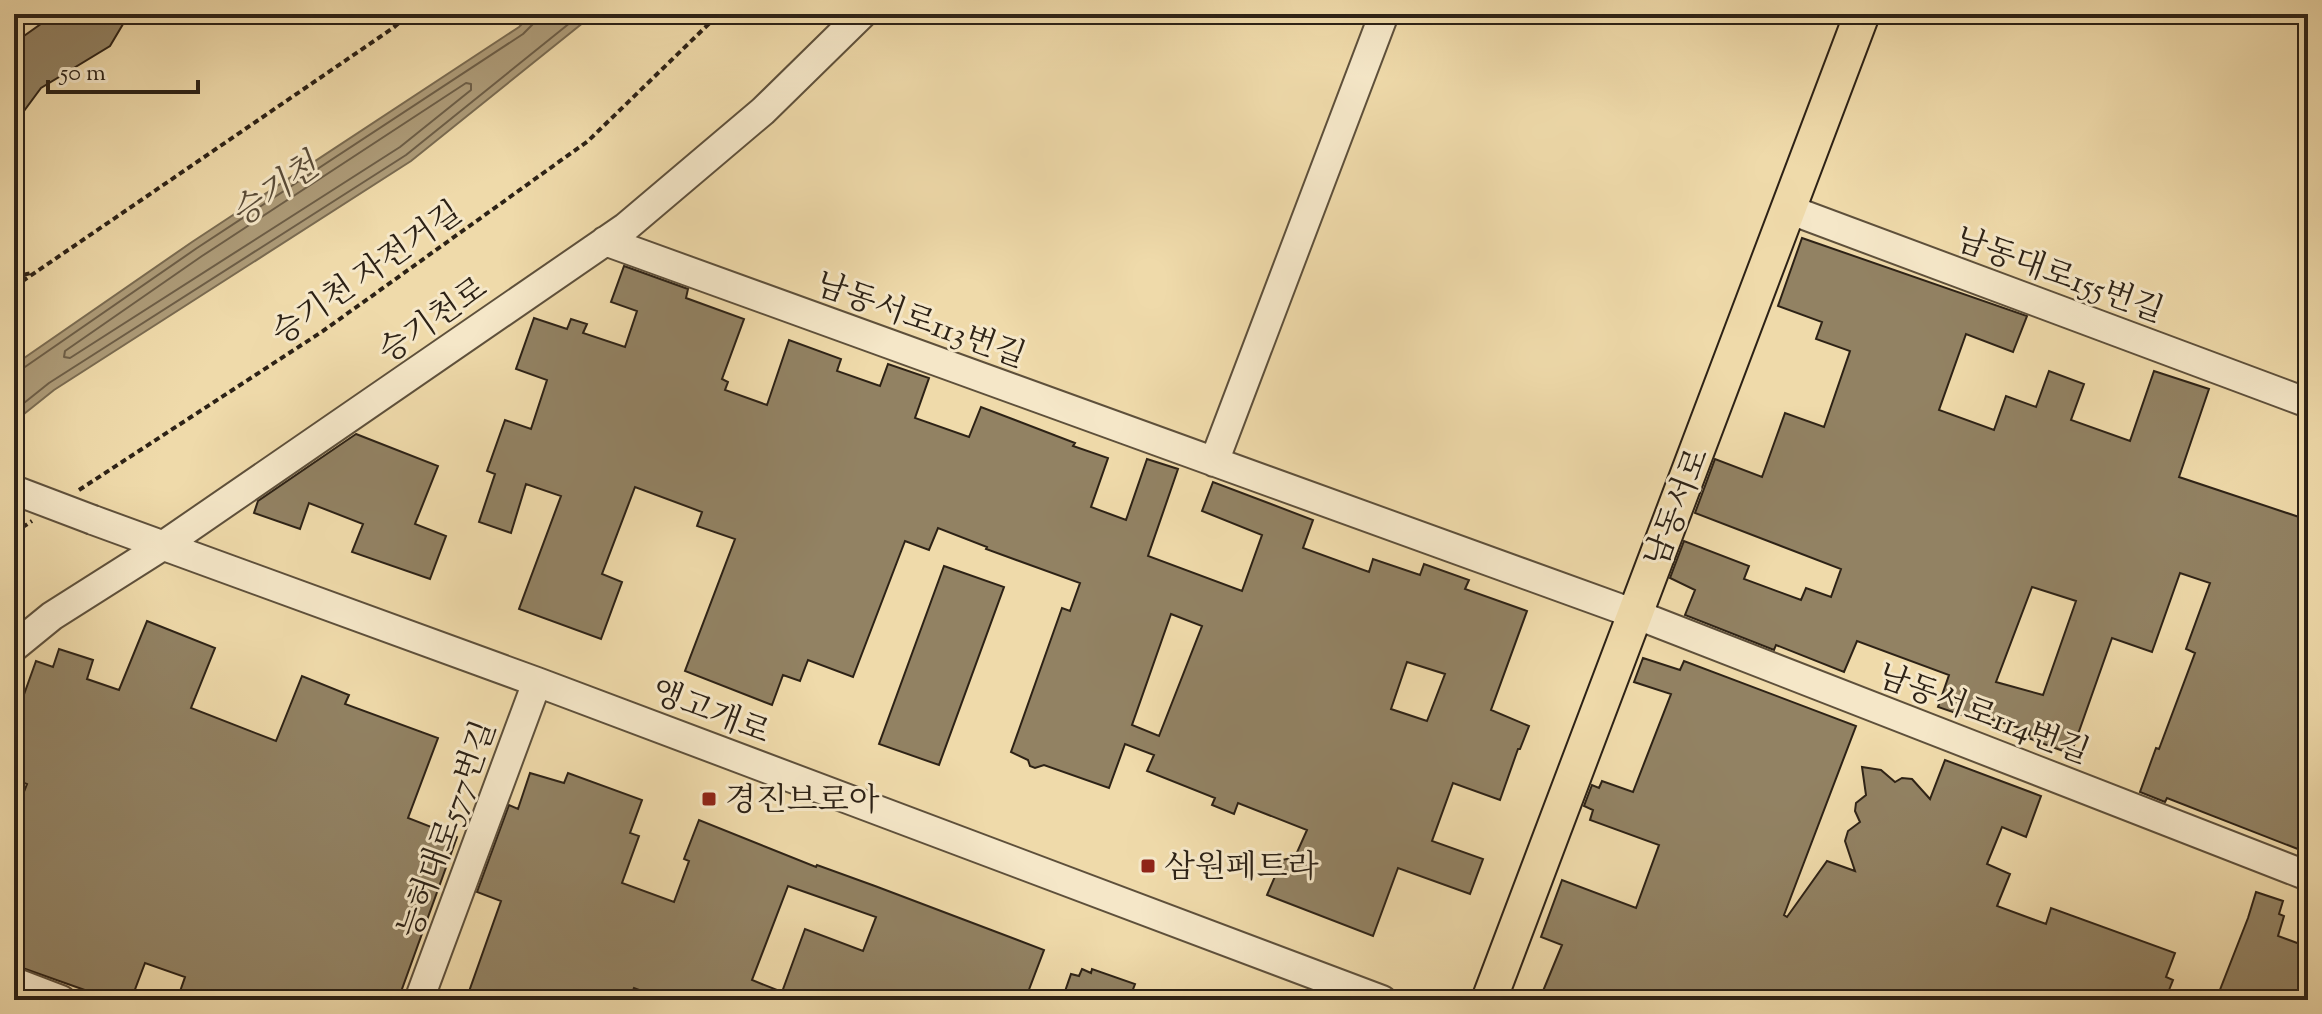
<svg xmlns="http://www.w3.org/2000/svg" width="2322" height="1014" viewBox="0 0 2322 1014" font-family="'Sorts Mill Goudy','Noto Serif KR',serif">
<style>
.water{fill:#ad9b78;stroke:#7a6b51;stroke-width:2}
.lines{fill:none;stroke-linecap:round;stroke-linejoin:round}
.shore{stroke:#6d5e47;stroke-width:2}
.building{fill:#928263;stroke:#2d2216;stroke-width:2;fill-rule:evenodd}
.minor-casing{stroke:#5e503b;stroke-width:32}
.major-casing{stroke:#2d2216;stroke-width:38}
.path{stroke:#2d2216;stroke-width:4;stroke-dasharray:6 4;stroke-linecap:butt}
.minor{stroke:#f5e7c8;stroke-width:28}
.major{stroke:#efdaaa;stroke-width:34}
.minor-bridge-casing{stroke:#5e503b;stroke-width:32;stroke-linecap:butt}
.minor-bridge{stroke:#f5e7c8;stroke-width:28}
.poi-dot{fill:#8f2418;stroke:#f5e7c8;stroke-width:3}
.labels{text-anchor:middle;stroke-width:6;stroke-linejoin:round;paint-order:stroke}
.street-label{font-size:32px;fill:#2d2216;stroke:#f5e7c8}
.poi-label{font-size:32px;fill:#2d2216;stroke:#f5e7c8;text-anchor:start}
.water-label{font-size:34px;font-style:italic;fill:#5a4c38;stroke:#f5e7c8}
</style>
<rect width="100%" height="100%" fill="#efdaaa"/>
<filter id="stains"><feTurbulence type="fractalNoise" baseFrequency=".0025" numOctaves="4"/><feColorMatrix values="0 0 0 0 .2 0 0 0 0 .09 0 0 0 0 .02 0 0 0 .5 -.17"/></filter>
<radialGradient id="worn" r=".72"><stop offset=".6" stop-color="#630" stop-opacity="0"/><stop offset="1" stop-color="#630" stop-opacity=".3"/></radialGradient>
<!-- water -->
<path class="water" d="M532,14H594L411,161L54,390L14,422V365L192,242L519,27Z"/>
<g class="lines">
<!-- shore -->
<path class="shore" d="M466,83L471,84V90L400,147L70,358L64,357L65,351L202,256Z
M14,371L22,369L197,248L523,34L535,22L537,14
M14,411L49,383L406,155L581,14"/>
</g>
<!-- building -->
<path class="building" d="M55,14H129L110,46L41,88L24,111L14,105V43Z
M1802,238L2027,316L2013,352L1966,334L1939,410L1994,430L2006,396L2036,407L2049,371L2084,384L2071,420L2130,441L2154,371L2209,389L2179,477L2308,520V853L2167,798L2165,802L2140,792L2156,748L2159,749L2195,653L2186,649L2210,583L2180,573L2152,652L2112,638L2071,754L2028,738L2030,731L1990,719L1988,724L1938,707L1949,675L1857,641L1844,672L1776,645L1774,650L1685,615L1695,590L1670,578L1684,541L1749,566L1744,579L1801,600L1806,588L1831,597L1841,569L1695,513L1715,459L1762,477L1785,413L1824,427L1850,351L1816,339L1822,322L1778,306ZM2032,587L2076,601L2043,695L1996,682Z
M624,266L688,289L686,298L744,319L722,379L728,382L725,390L767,405L789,340L841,359L837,371L880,386L888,364L929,378L915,418L969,437L981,407L1075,443L1073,446L1108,458L1091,507L1126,520L1147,459L1178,469L1148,556L1242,591L1262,535L1202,511L1213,482L1313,520L1303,548L1369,572L1373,559L1420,575L1424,564L1469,580L1465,589L1527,611L1491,710L1529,726L1520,749H1518L1500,800L1453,783L1432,841L1483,859L1470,894L1398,868L1373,936L1267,895L1282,860L1295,857L1307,830L1238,803L1234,814L1212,805L1215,798L1147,771L1154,755L1125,744L1109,788L1044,765L1035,768L1030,766L1028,760L1011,752L1062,608L1070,611L1080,583L986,549L987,547L938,528L929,550L905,541L853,677L808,660L800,681L783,675L772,705L685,671L735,539L697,526L702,512L635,487L602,574L622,582L601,639L519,609L561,496L526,484L511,533L479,522L495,474L487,471L505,420L531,429L547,380L516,369L534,318L567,329L571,319L587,324L583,333L625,347L637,311L611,302ZM1171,614L1202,626L1159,736L1132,725ZM1407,662L1445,674L1427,721L1391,709Z
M356,434L438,466L415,524L446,536L430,579L352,552L363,524L309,503L300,529L254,513L258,501Z
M944,566L1004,587L939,765L879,744Z
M147,621L215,648L191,708L276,741L302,676L349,695L345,704L438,738L408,818L457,837L398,1000H177L185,977L145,963L131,1000H113L14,965V817L27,784L14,779V697L22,700L36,661L53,667L59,649L93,660L87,679L119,690Z
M1643,658L1680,670L1684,661L1856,726L1784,915L1787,917L1827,861L1855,871L1845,841L1848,831L1860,822L1855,811L1856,803L1866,795L1862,767L1881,770L1895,782L1902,778L1912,779L1930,799L1945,760L2041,796L2026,837L2002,827L1987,864L2010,874L1997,906L2046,924L2051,908L2175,953L2166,977L2173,980L2165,1000H1566L1543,991L1562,945L1541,937L1562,880L1636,908L1659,845L1590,820L1593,810L1584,806L1592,785L1599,788L1602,781L1633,792L1671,694L1634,682Z
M530,773L564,783L568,773L642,800L630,833L639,836L622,883L674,902L689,861L684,859L699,820L816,867L817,865L875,886L1044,950L1025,1000H666L634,988L629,1000H466L501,901L477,892L509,805L518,809ZM788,886L876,917L863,951L805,929L782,992L752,980Z
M2256,892L2283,901L2279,914L2284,916L2278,936L2308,947V1000H2216L2248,918Z
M1082,969L1091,973L1092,969L1135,984L1129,1000H1062L1071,974L1079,976Z"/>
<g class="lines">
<!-- minor casing -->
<g class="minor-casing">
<path id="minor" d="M1788,209L2308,403
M605,241L1635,614L2308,876
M1214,462L1384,14
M93,520L537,682L1382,1000
M14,647L52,616L164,545L626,227L763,111L862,14
M14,982L61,1000
M419,1000L537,682"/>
</g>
<!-- major casing -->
<g class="major-casing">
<path id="major" d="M1489,1000L1862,14"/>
</g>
<!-- path -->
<path class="path" d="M14,277L31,273
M14,287L393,28L409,14
M79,490L323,331L588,141L719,14
M14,533L32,521"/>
<!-- minor -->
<use href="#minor" class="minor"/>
<!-- major -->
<use href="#major" class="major"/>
<!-- minor-bridge casing -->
<g class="minor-bridge-casing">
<path id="minor-bridge" d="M14,490L93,520"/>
</g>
<!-- minor-bridge -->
<use href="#minor-bridge" class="minor-bridge"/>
</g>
<!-- markers -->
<g class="poi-dot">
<rect x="701" y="791" width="16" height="16" rx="4"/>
<rect x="1140" y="858" width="16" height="16" rx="4"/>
</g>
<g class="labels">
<!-- street labels -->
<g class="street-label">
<text transform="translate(366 272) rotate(-35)" y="11">승기천 자전거길</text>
<text transform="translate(2060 274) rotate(20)" y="11">남동대로155번길</text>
<text transform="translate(432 319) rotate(-35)" y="11">승기천로</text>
<text transform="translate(921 319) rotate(20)" y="11">남동서로113번길</text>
<text transform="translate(1676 507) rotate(-69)" y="11">남동서로</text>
<text transform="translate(711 711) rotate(21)" y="11">앵고개로</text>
<text transform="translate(1984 713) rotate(21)" y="11">남동서로114번길</text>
<text transform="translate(446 829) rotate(-70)" y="11">능허대로577번길</text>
</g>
<!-- poi labels -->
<g class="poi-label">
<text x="725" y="810">경진브로아</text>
<text x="1164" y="877">삼원페트라</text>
</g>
<!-- water labels -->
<g class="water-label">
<text transform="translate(274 189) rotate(-35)" y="12">승기천</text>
</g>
</g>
<!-- margin -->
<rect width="2322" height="1014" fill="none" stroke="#efdaaa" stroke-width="48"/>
<rect x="16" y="16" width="2290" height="982" fill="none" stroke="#2d2216" stroke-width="4"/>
<rect x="24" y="24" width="2274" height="966" fill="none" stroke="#2d2216" stroke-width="2"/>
<!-- scale -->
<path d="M48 80v12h150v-12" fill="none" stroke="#2d2216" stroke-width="4"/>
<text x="60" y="80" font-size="24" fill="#2d2216" stroke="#f5e7c8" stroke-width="6" paint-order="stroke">50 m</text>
<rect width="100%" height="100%" filter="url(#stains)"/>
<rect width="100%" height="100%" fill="url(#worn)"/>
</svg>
